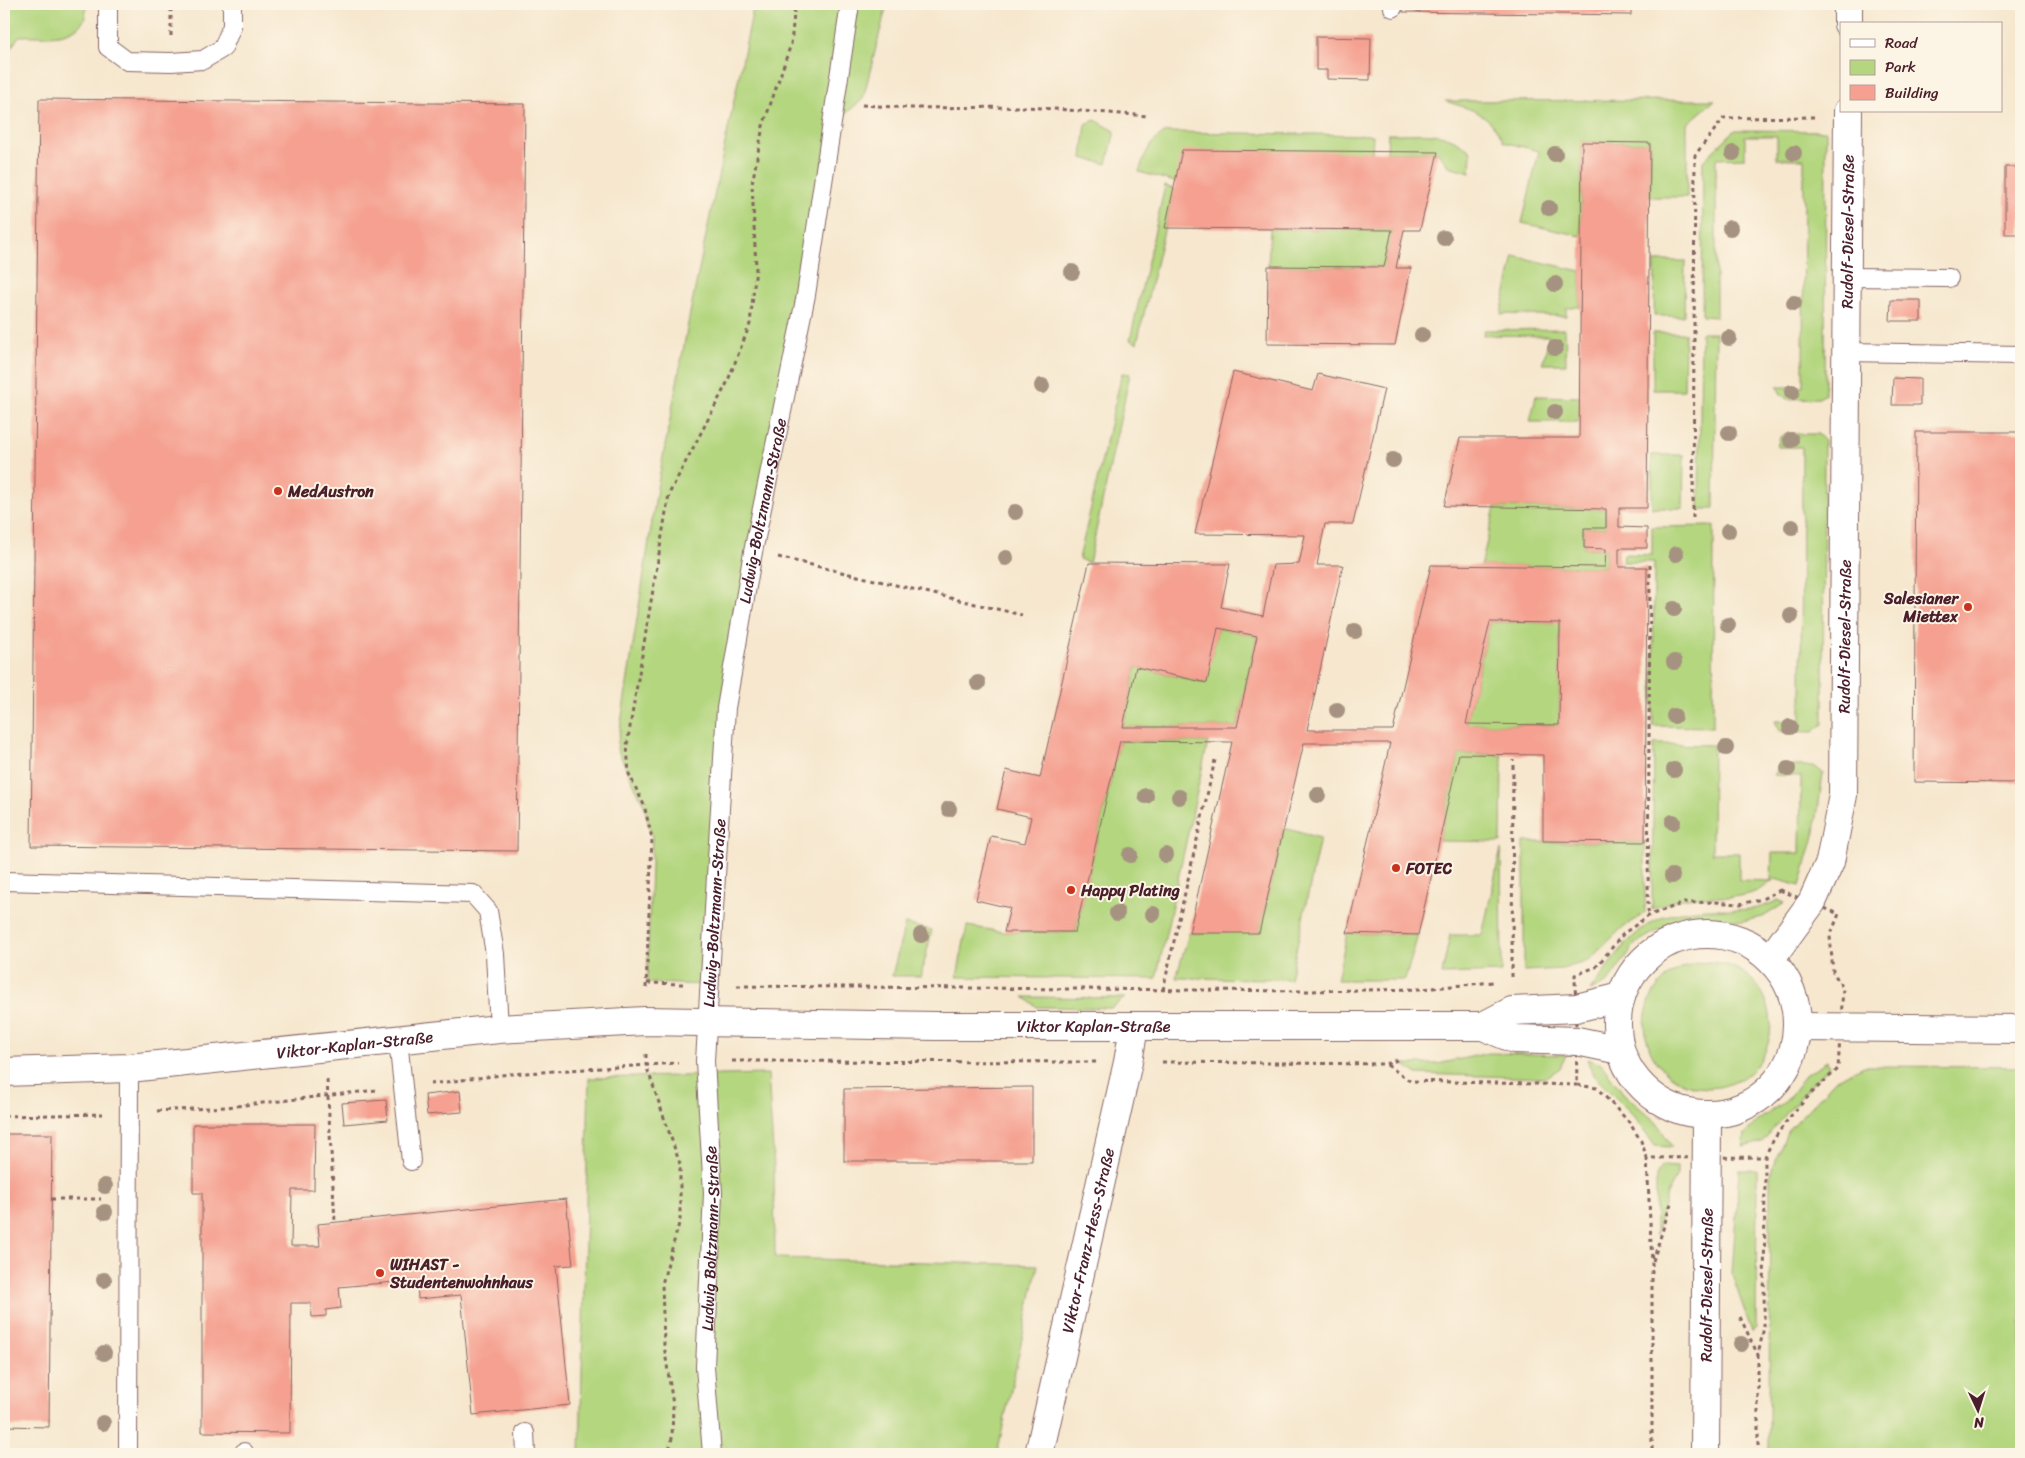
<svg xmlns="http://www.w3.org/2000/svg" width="2025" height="1458" viewBox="0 0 2025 1458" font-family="Sriracha,sans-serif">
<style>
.green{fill:#b3d67e;stroke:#7e7a54}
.building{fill:#f5a090;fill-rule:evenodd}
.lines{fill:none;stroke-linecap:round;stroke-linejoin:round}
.service-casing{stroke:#866564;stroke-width:20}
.minor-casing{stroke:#866564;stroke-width:30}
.path{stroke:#866564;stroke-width:3;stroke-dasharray:4 4;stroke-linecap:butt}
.service{stroke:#fff;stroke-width:18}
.minor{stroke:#fff;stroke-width:28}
.tree{fill:#a69280}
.poi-dot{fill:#c8321e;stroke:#fcf5e5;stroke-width:2}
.labels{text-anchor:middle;stroke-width:4;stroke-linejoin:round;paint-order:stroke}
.street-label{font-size:16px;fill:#4a1f2b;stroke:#fcf5e5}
.poi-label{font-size:16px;font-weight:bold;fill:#4a1f2b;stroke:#fcf5e5;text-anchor:start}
</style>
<rect width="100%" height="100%" fill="#fcf5e5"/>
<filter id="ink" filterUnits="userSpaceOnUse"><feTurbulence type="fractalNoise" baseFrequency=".02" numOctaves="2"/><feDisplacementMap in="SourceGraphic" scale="10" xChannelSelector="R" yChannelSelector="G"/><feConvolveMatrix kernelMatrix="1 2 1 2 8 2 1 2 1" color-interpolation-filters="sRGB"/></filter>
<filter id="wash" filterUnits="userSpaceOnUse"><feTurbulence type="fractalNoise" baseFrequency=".0096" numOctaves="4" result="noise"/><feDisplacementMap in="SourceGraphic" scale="20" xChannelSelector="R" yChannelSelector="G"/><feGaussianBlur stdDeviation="1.12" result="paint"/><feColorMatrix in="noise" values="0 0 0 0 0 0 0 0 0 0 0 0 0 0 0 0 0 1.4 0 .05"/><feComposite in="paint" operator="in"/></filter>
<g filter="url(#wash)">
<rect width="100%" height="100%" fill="#f6e7ce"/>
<!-- green -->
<path class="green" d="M4,4H87C86,8 86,16 84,20C71,41 40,35 19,36L4,59Z
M754,4H887L863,99L831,126L726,708L709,985L647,983L652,838L644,805L617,749L657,489L691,308Z
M1715,100L1687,124V197H1650V143L1582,142L1581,236L1522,223L1539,151L1504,142C1488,112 1476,111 1445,101Z
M1095,120L1115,131L1107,164L1082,158L1086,124Z
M1735,130L1826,131L1825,394L1819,398L1787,399L1781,394L1777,387H1803L1804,159H1777V136H1745V158L1716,159V317L1702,316L1703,161Z
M1166,132L1373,135L1372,152L1175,182L1139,172C1145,153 1149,143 1166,132Z
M1388,134C1422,135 1444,127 1471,152L1470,172L1448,166L1438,152H1387Z
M1165,186L1174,189L1137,343L1130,340Z
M1270,229L1392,230L1384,267L1268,266Z
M1514,256L1581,271L1580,307L1566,308V316L1501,314Z
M1655,261H1685L1684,316H1654Z
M1565,329L1566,364H1543L1549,336L1483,335L1484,330Z
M1653,333H1685L1684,390H1653Z
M1701,333H1716L1714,509H1699Z
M1122,373L1130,374L1089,563L1079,559Z
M1536,396L1580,397L1579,422H1530Z
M1786,434H1818L1824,440L1823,724L1813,732L1780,731L1775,721H1801L1802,447H1777L1780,437Z
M1652,455H1684L1683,508H1652Z
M1495,507L1606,509V528H1584V548L1606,549L1605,567L1481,566Z
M1714,526L1713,727L1653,726L1654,562H1623L1624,554L1652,555V527Z
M1490,622L1560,623L1559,725L1466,724Z
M1218,628L1257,636L1237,727H1123L1136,667L1206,683Z
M1120,741L1208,742L1156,979L957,977L967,926L1004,932H1075Z
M1654,744L1713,745L1712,853H1739V880L1771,881L1772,853H1800L1801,776L1774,775L1780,766H1814L1823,773L1815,832L1800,886L1775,879C1742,907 1721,892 1682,899C1672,901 1662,905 1652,909Z
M1459,754L1502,755L1501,842L1439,841Z
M1284,828L1320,838L1290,979L1176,978L1189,933L1259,932Z
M1524,842H1645V913L1621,929L1588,961L1562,969L1524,971Z
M1501,849L1502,972L1442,974L1450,935H1482Z
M1778,900L1785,903L1763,917L1743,921L1712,917L1687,919L1660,929L1636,943L1608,982L1590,991C1628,939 1644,909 1715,909C1742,909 1752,913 1778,900Z
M905,924L932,930L921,976H892Z
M1347,933L1418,935L1405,980H1337Z
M1645 1025a63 63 0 1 1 126 0a63 63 0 1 1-126 0Z
M1024,997L1125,998L1111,1008L1037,1007Z
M1489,1053L1566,1055L1560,1068L1545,1078L1417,1074L1403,1064H1438Z
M1587,1059L1601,1064L1624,1094L1657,1123L1672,1147L1655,1146L1635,1117L1593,1075Z
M1827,1061L1829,1068L1818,1077L1762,1142L1743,1147L1745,1134L1757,1121L1786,1101L1807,1073Z
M1864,1066L2021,1067V1454H1769L1770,1174L1787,1132L1836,1079Z
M768,1074L774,1167L775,1258L1038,1265L997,1454H580L589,1078Z
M1662,1166L1677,1167V1175L1667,1194L1656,1236V1176Z
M1739,1170H1757L1756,1328L1752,1332L1732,1275Z"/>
<g id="blocks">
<!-- building -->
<path class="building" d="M1404,4H1631V15L1403,12Z
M1316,37L1371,38L1370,80L1327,79V70H1316Z
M39,99L525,104L517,851L31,846Z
M1582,142L1650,143L1647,508H1619V527L1647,528V548H1619V567H1647L1645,842L1543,841V755L1459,754L1418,935L1347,933L1390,743H1304L1259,933H1189L1232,742L1120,741L1075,932H1004L1010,908L976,900L991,836L1025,843L1031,817L997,809L1006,770L1040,778L1089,563L1230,564L1221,607L1263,616L1273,565L1299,564L1305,535L1195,534L1233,372L1313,391L1318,374L1384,389L1353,524H1325L1317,565H1343L1307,730H1393L1431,565L1605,567L1606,549L1584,548V528H1606V509L1444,506L1460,438H1579ZM1490,622L1560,623L1559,725L1466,724ZM1218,628L1257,636L1237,727H1123L1136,667L1207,683Z
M1182,150L1438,152L1420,230H1404L1396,268H1411L1395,345L1267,344L1268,266L1384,267L1392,230L1165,228Z
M2005,167H2021V234H2005Z
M1891,300H1921V321H1890Z
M1893,378L1920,379V405H1892Z
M1916,432H2021V783L1914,782Z
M1032,1087V1161H844V1089Z
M460,1091L462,1112L427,1115L425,1095Z
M386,1100L388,1120L344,1124L342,1103Z
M193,1124H315L314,1190H292L291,1246H320L318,1224L566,1199L573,1265L556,1266L570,1405L473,1415L461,1295L418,1299L417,1280L339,1287L341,1308L326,1310V1316L312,1317L311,1303H291L290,1433L202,1432V1193H193Z
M4,1134H52L49,1427L4,1426Z"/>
</g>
</g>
<g filter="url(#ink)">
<use href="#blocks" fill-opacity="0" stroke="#866564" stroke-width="1"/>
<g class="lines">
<!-- service casing -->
<g class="service-casing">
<g id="service">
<path d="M108,4V47L127,61L171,62L203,60L223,48L232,26V4"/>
<path d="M1393,4V8"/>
<path d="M1846,277L1949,278"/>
<path d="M1846,352L2021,355"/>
<path d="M4,881L473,894L488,911L495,954L499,1029"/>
<path d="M398,1040L411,1161"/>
<path d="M525,1433L526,1454"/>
<path d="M128,1454L129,1068"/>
<path d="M244,1454V1452"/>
<path id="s1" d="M712,1454L705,1367L713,1193L705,1061L726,708L753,552L806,295L850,4"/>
</g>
</g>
<!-- minor casing -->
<g class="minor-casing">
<g id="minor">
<path d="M1848,24V4"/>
<circle cx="1707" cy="1024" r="90"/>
<path id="s2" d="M1771,958L1812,902L1830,862L1843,795L1848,111"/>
<path d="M1483,1026L1512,1011L1576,1008L1621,997"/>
<path d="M1799,1027L2021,1029"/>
<path id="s3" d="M4,1072L129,1068L499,1029L645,1021L935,1026H1483L1514,1039L1577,1041L1620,1050"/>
<path id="s4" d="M1039,1454L1128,1062L1134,1027"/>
<path id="s5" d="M1705,1454L1707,1115"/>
</g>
</g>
<!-- path -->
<path class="path" d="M171,36V4
M862,105L909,108L1027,107L1149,116
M1693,518L1695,155L1724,118L1817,117
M778,557L1022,615
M1650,565L1648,910L1650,915
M1780,890L1839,914L1830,936L1833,972L1843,988L1838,1069C1812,1091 1778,1125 1765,1157L1647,1158L1641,1141L1629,1122L1597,1088L1577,1085L1575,975L1596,967L1624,933L1650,915L1684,903L1715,902L1740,904L1762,899Z
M1512,977L1513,760
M647,983L683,984
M737,986L1306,991L1422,989L1493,982
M646,988L652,838L644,805L629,774L627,745L669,494L727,383L750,324L756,268L752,184L763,126L791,44L795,4
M1163,990L1215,760
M646,1054V1065L680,1164V1220L662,1284L664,1345L673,1405L672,1438L668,1454
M732,1061L1096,1062
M1162,1062L1386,1064L1397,1060
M1387,1065L1410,1081L1577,1085
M327,1080L335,1222
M430,1084L509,1074L678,1063
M157,1111L227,1107L377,1090
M4,1116L103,1114
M1647,1158L1652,1264V1454
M51,1199H101
M1653,1261L1672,1200
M1740,1317L1758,1355
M1758,1454V1355L1764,1327L1765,1157"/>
<!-- service -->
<use href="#service" class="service"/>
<!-- minor -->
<use href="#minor" class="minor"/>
</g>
<!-- trees -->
<g class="tree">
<circle cx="1733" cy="153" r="8"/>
<circle cx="1794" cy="153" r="8"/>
<circle cx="1555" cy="154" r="8"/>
<circle cx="1549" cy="208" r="8"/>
<circle cx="1730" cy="228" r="8"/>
<circle cx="1444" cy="238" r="8"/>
<circle cx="1072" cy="272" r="8"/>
<circle cx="1555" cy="284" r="8"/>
<circle cx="1794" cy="303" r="8"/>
<circle cx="1422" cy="335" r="8"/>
<circle cx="1729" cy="338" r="8"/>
<circle cx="1555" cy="348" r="8"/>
<circle cx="1042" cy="386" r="8"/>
<circle cx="1792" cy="392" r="8"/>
<circle cx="1555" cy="412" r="8"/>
<circle cx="1729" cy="433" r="8"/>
<circle cx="1791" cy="440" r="8"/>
<circle cx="1393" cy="460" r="8"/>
<circle cx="1015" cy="512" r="8"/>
<circle cx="1792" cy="527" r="8"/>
<circle cx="1728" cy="531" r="8"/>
<circle cx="1676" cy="554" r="8"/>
<circle cx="1006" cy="558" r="8"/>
<circle cx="1674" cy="609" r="8"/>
<circle cx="1791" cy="616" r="8"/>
<circle cx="1728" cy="625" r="8"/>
<circle cx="1355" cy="631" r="8"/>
<circle cx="1674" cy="662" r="8"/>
<circle cx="978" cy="683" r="8"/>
<circle cx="1337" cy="710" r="8"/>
<circle cx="1674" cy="716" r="8"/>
<circle cx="1790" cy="727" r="8"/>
<circle cx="1726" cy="748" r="8"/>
<circle cx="1788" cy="769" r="8"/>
<circle cx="1674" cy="770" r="8"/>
<circle cx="1318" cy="795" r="8"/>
<circle cx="1146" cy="796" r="8"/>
<circle cx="1179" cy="797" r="8"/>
<circle cx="949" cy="809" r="8"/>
<circle cx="1673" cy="822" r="8"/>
<circle cx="1130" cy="855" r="8"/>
<circle cx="1166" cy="855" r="8"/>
<circle cx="1672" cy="876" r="8"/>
<circle cx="1117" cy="913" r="8"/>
<circle cx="1153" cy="914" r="8"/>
<circle cx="921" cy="935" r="8"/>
<circle cx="105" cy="1186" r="8"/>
<circle cx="105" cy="1212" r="8"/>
<circle cx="104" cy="1280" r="8"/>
<circle cx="1741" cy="1344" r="8"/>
<circle cx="104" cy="1353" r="8"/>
<circle cx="103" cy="1423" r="8"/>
</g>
</g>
<!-- markers -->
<g class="poi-dot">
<circle cx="278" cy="491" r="5"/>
<circle cx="1968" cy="607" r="5"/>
<circle cx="1396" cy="868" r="5"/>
<circle cx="1071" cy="890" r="5"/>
<circle cx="380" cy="1273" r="5"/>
</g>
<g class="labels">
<!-- street labels -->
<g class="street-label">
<text dy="6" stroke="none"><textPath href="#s2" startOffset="745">Rudolf-Diesel-Straße</textPath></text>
<text dy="6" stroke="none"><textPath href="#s1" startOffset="948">Ludwig-Boltzmann-Straße</textPath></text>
<text dy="6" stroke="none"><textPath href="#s2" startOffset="340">Rudolf-Diesel-Straße</textPath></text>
<text dy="6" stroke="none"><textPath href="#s1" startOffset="542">Ludwig-Boltzmann-Straße</textPath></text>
<text dy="6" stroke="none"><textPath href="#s3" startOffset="1092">Viktor Kaplan-Straße</textPath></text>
<text dy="6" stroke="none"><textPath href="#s3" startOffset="352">Viktor-Kaplan-Straße</textPath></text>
<text dy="6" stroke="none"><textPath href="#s1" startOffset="216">Ludwig Boltzmann-Straße</textPath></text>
<text dy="6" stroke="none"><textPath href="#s4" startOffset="219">Viktor-Franz-Hess-Straße</textPath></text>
<text dy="6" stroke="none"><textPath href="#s5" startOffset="169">Rudolf-Diesel-Straße</textPath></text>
</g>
<!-- poi labels -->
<g class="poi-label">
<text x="288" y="497">MedAustron</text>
<text x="1958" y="604" text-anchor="end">Salesianer<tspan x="1958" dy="18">Miettex</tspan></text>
<text x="1406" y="874">FOTEC</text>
<text x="1081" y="896">Happy Plating</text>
<text x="390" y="1270">WIHAST -<tspan x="390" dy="18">Studentenwohnhaus</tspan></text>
</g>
</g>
<!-- margin -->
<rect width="2025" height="1458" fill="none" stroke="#fcf5e5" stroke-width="20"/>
<!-- legend -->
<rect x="1840" y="22" width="162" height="90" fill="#fcf5e5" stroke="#b59f9b"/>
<rect x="1850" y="39" width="25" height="8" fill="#ffffff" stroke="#b59f9b"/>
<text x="1885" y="48" font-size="15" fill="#4a1f2b">Road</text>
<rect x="1850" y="60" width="25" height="15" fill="#b3d67e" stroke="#b59f9b"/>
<text x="1885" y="72" font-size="15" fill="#4a1f2b">Park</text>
<rect x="1850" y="85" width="25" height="15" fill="#f5a090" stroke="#b59f9b"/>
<text x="1885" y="98" font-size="15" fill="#4a1f2b">Building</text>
<!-- north arrow -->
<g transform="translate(1978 1410) rotate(176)" stroke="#fcf5e5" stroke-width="4" paint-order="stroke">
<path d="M0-4L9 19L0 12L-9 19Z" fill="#4a1f2b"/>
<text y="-8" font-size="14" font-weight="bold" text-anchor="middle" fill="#4a1f2b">N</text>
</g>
</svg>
